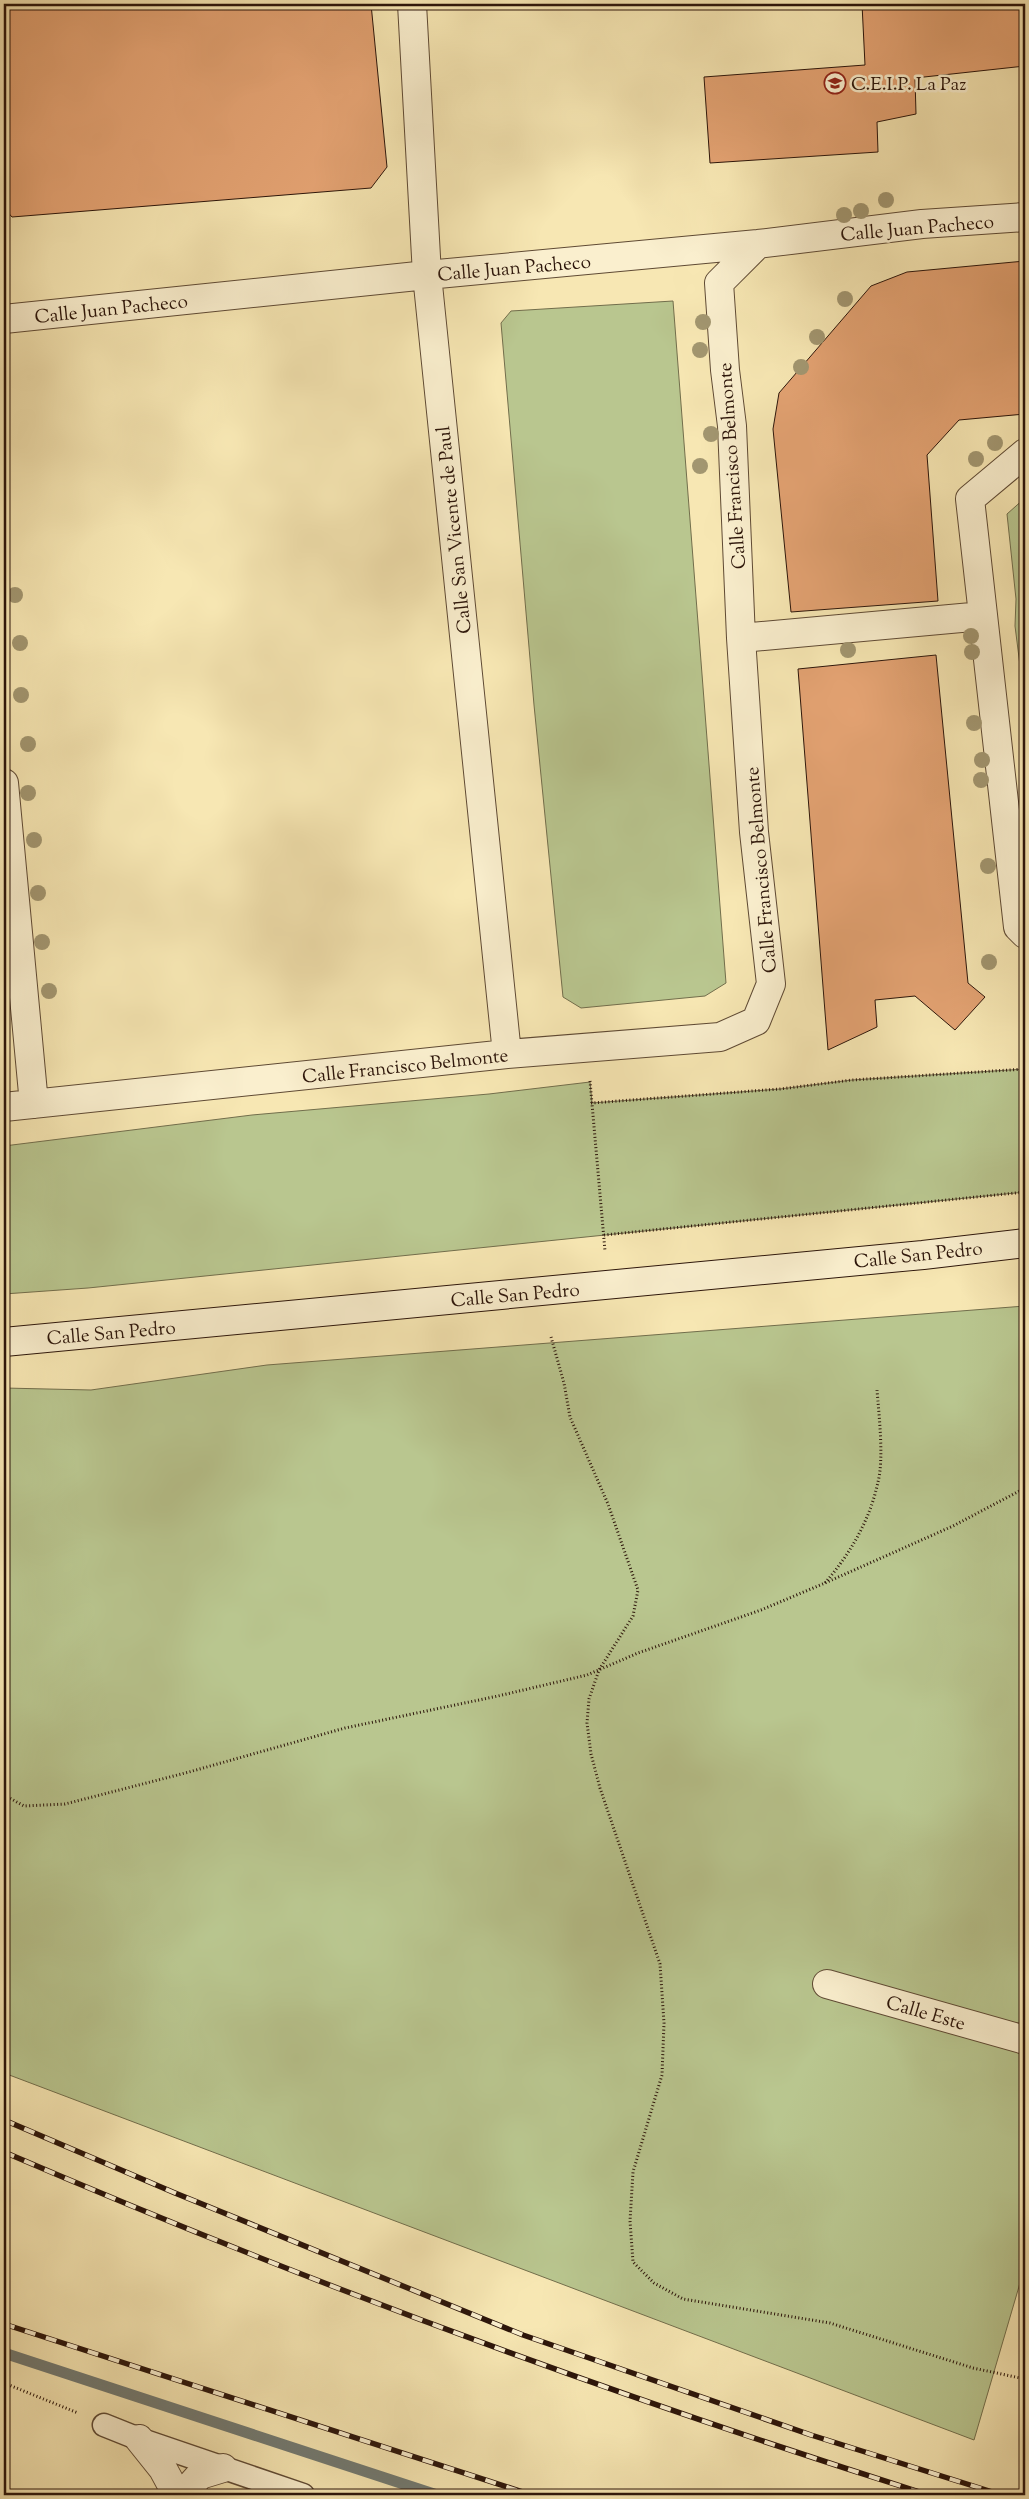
<svg xmlns="http://www.w3.org/2000/svg" width="1029" height="2499" viewBox="0 0 1029 2499" font-family="'Sorts Mill Goudy',serif">
<style>
.green{fill:#b9c68f;stroke:#726e4c}
.lines{fill:none;stroke-linecap:round;stroke-linejoin:round}
.stream{stroke:#727a72;stroke-width:11}
.building{fill:#e3a272;stroke:#2c150a}
.service-casing{stroke:#5f4a34;stroke-width:25}
.minor-casing{stroke:#5f4a34;stroke-width:30}
.secondary-casing{stroke:#2c150a;stroke-width:30}
.path{stroke:#2c150a;stroke-width:3;stroke-dasharray:1 2.5;stroke-linecap:butt}
.service{stroke:#faefce;stroke-width:22}
.minor{stroke:#faefce;stroke-width:28}
.secondary{stroke:#faefce;stroke-width:28}
.rail-casing{stroke:#2c150a;stroke-width:5.5}
.rail{stroke:#faefce;stroke-width:4;stroke-dasharray:11;stroke-linecap:butt}
.tree{fill:#a29670}
.labels{text-anchor:middle;stroke-width:5;stroke-linejoin:round;paint-order:stroke}
.poi-label{font-size:19px;fill:#2c150a;stroke:#faefce;text-anchor:start}
.street-label{font-size:19px;fill:#2c150a;stroke:#faefce}
</style>
<rect width="100%" height="100%" fill="#f7e7b3"/>
<filter id="stains"><feTurbulence type="fractalNoise" baseFrequency=".004" numOctaves="4"/><feColorMatrix values="0 0 0 0 .2 0 0 0 0 .09 0 0 0 0 .02 0 0 0 .5 -.17"/></filter>
<radialGradient id="worn" r=".72"><stop offset=".6" stop-color="#630" stop-opacity="0"/><stop offset="1" stop-color="#630" stop-opacity=".3"/></radialGradient>
<!-- green -->
<path class="green" d="M673,301L726,983L705,996L581,1008L563,997L534,705L501,323L511,311Z
M1025,498V705L1015,626L1016,599L1007,514Z
M1025,1069V1192L88,1288L4,1294V1146L252,1115L489,1094L590,1082L592,1103L780,1089L852,1080Z
M1025,1306V2266L974,2440L4,2073V1388L91,1390L267,1365Z"/>
<g class="lines">
<!-- stream -->
<path class="stream" d="M4,2353L437,2495"/>
</g>
<!-- building -->
<path class="building" d="M4,4H371L387,167L371,188L12,217L4,208Z
M862,4H1025V66L915,78L916,114L877,122L878,152L710,163L704,77L865,65Z
M1025,261V414L959,420L927,455L938,601L791,612L773,429L779,393L871,286L907,272Z
M936,655L968,983L985,997L955,1030L915,996L875,1000L877,1027L828,1050L798,669Z"/>
<g class="lines">
<!-- service casing -->
<g class="service-casing">
<path id="service" d="M104,2425L139,2439L303,2495"/>
</g>
<!-- minor casing -->
<g class="minor-casing">
<path id="minor" d="M412,4L427,275L507,1054
M4,319L427,275L758,244L922,224L1025,217
M1025,453L970,499L1018,927L1025,934
M741,638L983,616
M4,783L34,1104
M4,1107L507,1054L720,1037L756,1021L771,984L754,832L741,638L732,426L725,370L719,283L758,244
M827,1984L1025,2040
M139,2439L163,2469L177,2495
M182,2495L200,2475L223,2468"/>
</g>
<!-- secondary casing -->
<g class="secondary-casing">
<path id="secondary" d="M4,1342L923,1255L1025,1243"/>
</g>
<!-- path -->
<path class="path" d="M1025,1036V1051
M590,1081L605,1251
M591,1103L780,1089L852,1080L1025,1069
M604,1235L1025,1192
M551,1337L564,1383L570,1417L608,1504L638,1590L633,1616L599,1670L589,1699L587,1723L591,1754L600,1788L660,1964L664,2023L662,2075L633,2172L630,2221L633,2262L654,2283L683,2299L830,2323L973,2368L1025,2379
M825,1583C850,1554 870,1520 878,1482C884,1459 879,1415 877,1390
M4,1795L24,1806L65,1804L189,1772L345,1728L498,1696L587,1675L638,1653L761,1610L825,1583L953,1526L1025,1488
M1025,2328L1021,2351L1025,2375
M4,2383L78,2413"/>
<!-- service -->
<use href="#service" class="service"/>
<!-- minor -->
<use href="#minor" class="minor"/>
<!-- secondary -->
<use href="#secondary" class="secondary"/>
<!-- rail casing -->
<g class="rail-casing">
<path id="rail" d="M4,2120L175,2193L523,2335L811,2435L1002,2495
M4,2152C306,2282 615,2396 929,2495
M4,2324L532,2495"/>
</g>
<!-- rail -->
<use href="#rail" class="rail"/>
</g>
<!-- trees -->
<g class="tree">
<circle cx="886" cy="200" r="8"/>
<circle cx="861" cy="211" r="8"/>
<circle cx="844" cy="215" r="8"/>
<circle cx="845" cy="299" r="8"/>
<circle cx="703" cy="322" r="8"/>
<circle cx="817" cy="337" r="8"/>
<circle cx="700" cy="350" r="8"/>
<circle cx="801" cy="367" r="8"/>
<circle cx="711" cy="434" r="8"/>
<circle cx="995" cy="443" r="8"/>
<circle cx="976" cy="459" r="8"/>
<circle cx="700" cy="466" r="8"/>
<circle cx="15" cy="595" r="8"/>
<circle cx="971" cy="636" r="8"/>
<circle cx="20" cy="643" r="8"/>
<circle cx="848" cy="650" r="8"/>
<circle cx="972" cy="652" r="8"/>
<circle cx="21" cy="695" r="8"/>
<circle cx="974" cy="723" r="8"/>
<circle cx="28" cy="744" r="8"/>
<circle cx="982" cy="760" r="8"/>
<circle cx="981" cy="780" r="8"/>
<circle cx="28" cy="793" r="8"/>
<circle cx="34" cy="840" r="8"/>
<circle cx="988" cy="866" r="8"/>
<circle cx="38" cy="893" r="8"/>
<circle cx="42" cy="942" r="8"/>
<circle cx="989" cy="962" r="8"/>
<circle cx="49" cy="991" r="8"/>
</g>
<!-- icons -->
<defs>
<g id="school-ring" transform="scale(1.125)"><circle r="9.5" fill="#faefce" stroke="#8f2418" stroke-width="1.5"/><path d="M0-5L7-2L0 1L-7-2ZM-4 1L0 2.5L4 1V4Q0 6-4 4Z" fill="#8f2418"/></g>
</defs>
<g fill-rule="evenodd">
<use href="#school-ring" x="835" y="83"/>
</g>
<g class="labels">
<!-- poi labels -->
<g class="poi-label">
<text x="851" y="90">C.E.I.P. La Paz</text>
</g>
<!-- street labels -->
<g class="street-label">
<text transform="translate(917 227) rotate(-5)" y="7">Calle Juan Pacheco</text>
<text transform="translate(514 267) rotate(-5)" y="7">Calle Juan Pacheco</text>
<text transform="translate(111 308) rotate(-6)" y="7">Calle Juan Pacheco</text>
<text transform="translate(731 466) rotate(-94)" y="7">Calle Francisco Belmonte</text>
<text transform="translate(453 530) rotate(-96)" y="7">Calle San Vicente de Paul</text>
<text transform="translate(760 870) rotate(-95)" y="7">Calle Francisco Belmonte</text>
<text transform="translate(405 1065) rotate(-6)" y="7">Calle Francisco Belmonte</text>
<text transform="translate(918 1254) rotate(-6)" y="7">Calle San Pedro</text>
<text transform="translate(515 1294) rotate(-5)" y="7">Calle San Pedro</text>
<text transform="translate(111 1332) rotate(-5)" y="7">Calle San Pedro</text>
<text transform="translate(926 2012) rotate(16)" y="7">Calle Este</text>
</g>
</g>
<!-- margin -->
<rect width="1029" height="2499" fill="none" stroke="#f7e7b3" stroke-width="20"/>
<rect x="5" y="5" width="1019" height="2489" fill="none" stroke="#2c150a" stroke-width="2.5"/>
<rect x="10" y="10" width="1009" height="2479" fill="none" stroke="#2c150a"/>
<rect width="100%" height="100%" filter="url(#stains)"/>
<rect width="100%" height="100%" fill="url(#worn)"/>
</svg>
